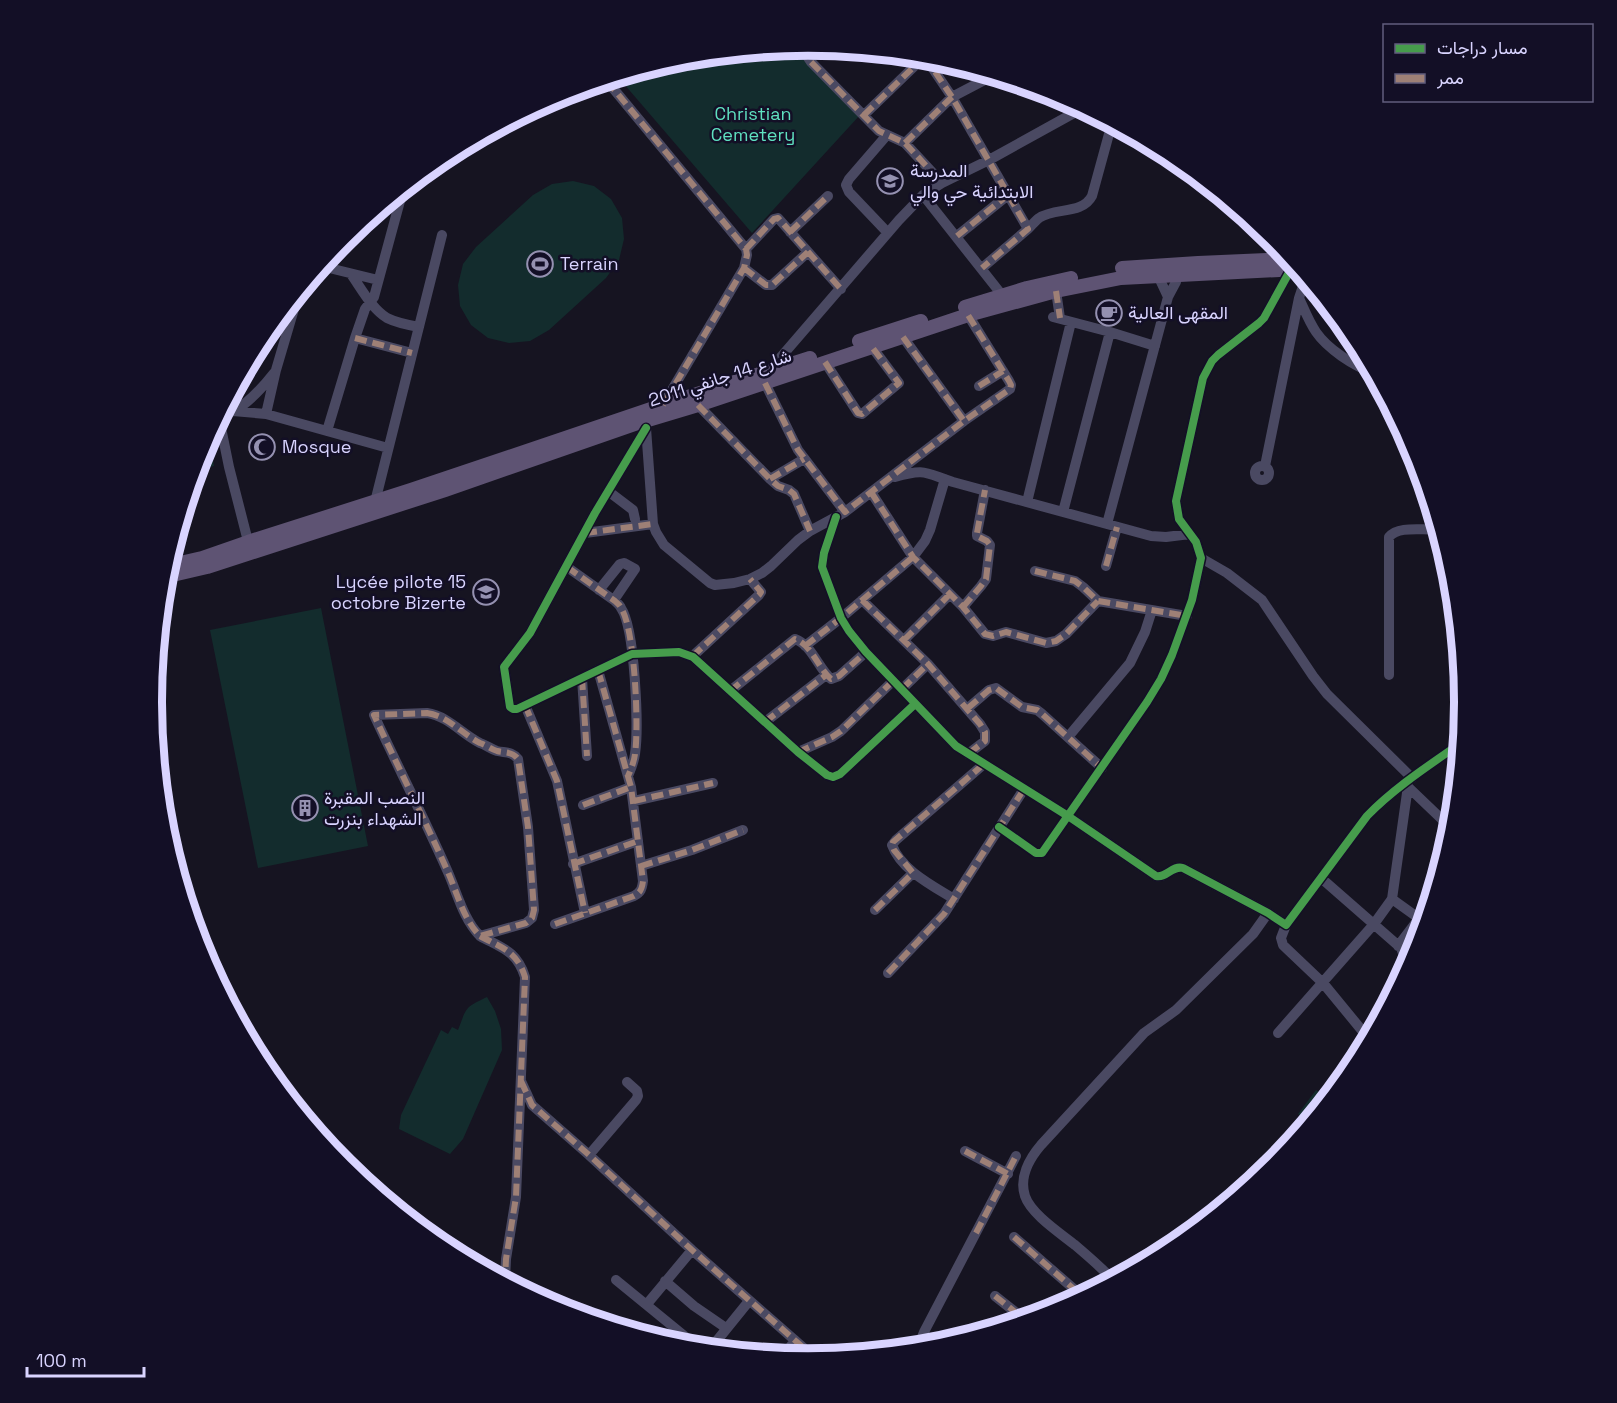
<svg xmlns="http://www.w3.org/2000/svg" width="1617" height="1403" viewBox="0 0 1617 1403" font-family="'Space Grotesk',Vazirmatn,sans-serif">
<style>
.green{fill:#132c2d}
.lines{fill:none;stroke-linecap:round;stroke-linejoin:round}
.minor{stroke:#4a4962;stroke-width:10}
.major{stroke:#5e5373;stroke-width:14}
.quiet{stroke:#9e8076;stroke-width:6;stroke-dasharray:12 6;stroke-linecap:butt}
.cycleway-casing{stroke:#130f26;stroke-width:11}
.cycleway{stroke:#469c4c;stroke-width:8}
.labels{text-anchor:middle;stroke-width:5;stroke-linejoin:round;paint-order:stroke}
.park-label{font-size:18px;fill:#5fe0c0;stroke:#130f26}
.poi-label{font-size:18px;fill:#d9d4ff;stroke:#130f26;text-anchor:start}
.street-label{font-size:18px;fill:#d9d4ff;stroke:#130f26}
.rim{fill:none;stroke:#d9d4ff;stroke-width:8}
</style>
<rect width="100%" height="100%" fill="#161421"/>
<!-- green -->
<path class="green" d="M793,47L860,115L752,233L618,77L681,58Z
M573,181L594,186L611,199L622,218L624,239L619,260L606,278L549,330L530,341L509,343L488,338L471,325L460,306L458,285L463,264L476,247L533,195L552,184Z
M209,437L214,466L196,470L202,450Z
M321,608L368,846L258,868L210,630Z
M487,997L495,1011L501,1029L502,1050L463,1139L450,1154L399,1129L401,1115L441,1030L448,1034L452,1027L458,1030C467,1007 464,1008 487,997Z
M1316,1090L1328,1099L1308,1122L1298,1114Z"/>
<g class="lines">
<!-- minor -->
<path class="minor" d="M804,46L805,53L811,62L872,124L879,131L905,143L942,183
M925,57L952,97L1028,229L982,268
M608,80L612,87L746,249L747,255L744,268L663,405
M864,115L925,56
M887,135L849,179L846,185L849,192L888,233
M905,143L952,97L994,75
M923,195L1002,295
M1028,229C1032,225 1035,221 1039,218C1055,207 1082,215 1092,196L1112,123
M790,232L828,196
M957,236L1008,195
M746,249L774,219L778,218L841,289
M321,266L378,280
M744,268L766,285H772L808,252
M1160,269L1161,282L1168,297
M351,274C361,288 372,309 387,318C397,323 408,325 419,327
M1056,291L1060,318
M1299,298C1304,309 1309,322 1316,332C1327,348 1354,367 1373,372
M1053,317L1110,332L1155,346
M903,337L964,421
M355,338L412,353
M825,362L858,413L862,414L899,383L872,347
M768,372L899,220L923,195L942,183L989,160L1083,108
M765,383L798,450L845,512
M979,386L1003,371
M697,401L698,405L770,479L778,486L789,490L794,494L810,531
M234,411C250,402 263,387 274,373
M221,414L233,411L266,414L388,448
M266,414L276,370L299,292
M219,418L229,467L250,549
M646,428L595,513L530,633L504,667L510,707L513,709H517L632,654L679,652L693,657L798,752L827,775L833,777L840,774L915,704
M646,428L653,524L656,532L664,545L710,583L715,585L734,583L750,579L762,573L771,566L798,540L810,531L845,512L964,421L1010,389L1011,385L1009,381L965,310
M327,431L355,338L365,309L374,297L403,190
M1255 473a7 7 0 1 1 14 0a7 7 0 1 1-14 0Z
M1265,466L1299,298L1306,277
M895,477C926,468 925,473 953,482L1151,536L1166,537L1190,534
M770,479L804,459
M608,491L633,510L635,519
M871,492L913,557L963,607L985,634L993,636L1006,632L1046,643L1056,641L1066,634L1098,601
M375,502L442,235
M1027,502L1071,322
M1063,512L1110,332
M836,517L824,553L822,567L841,618L849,631L866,652L956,746L1068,816L1156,876C1167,878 1172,865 1183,868L1268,913L1286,925L1367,816C1394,788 1428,766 1461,743
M1107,524L1168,297L1176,282L1177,268
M585,533L653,524
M1201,558L1227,573L1262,600L1313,676L1327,694L1412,778
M1106,566L1117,527
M567,567L615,601C617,603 620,605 621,608C635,628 639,728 635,754C634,762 631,769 628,776
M1035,571L1075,581L1083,587L1098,601L1187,616
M599,590L620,564L624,563L635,569L614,600
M862,600L928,664L980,724L985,732V741L968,754
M963,607L981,586L986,579L990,545L987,541L977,536V533L985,490
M904,640L950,594
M805,646L841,618L913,557L925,541L930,530L945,479
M693,657L695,654L759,595L761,592L750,579
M1389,675V537C1399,525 1424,531 1439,529
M582,678L587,756
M902,689L928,664
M730,691L795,639C812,645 818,668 831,679L839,676L866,652
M525,705L557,781L585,913
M968,708L989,690L996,688L1022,707L1037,710L1041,713L1102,768
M427,713C448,716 462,734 480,743C486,745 491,749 497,751C505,753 512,751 518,759L528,827L534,910L532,918L526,923L480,936C463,919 457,892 447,870C424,818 398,767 374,715Z
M765,722L826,675
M1068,737L1130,663L1145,632L1152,610
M798,752L832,737L841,731L893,681
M1405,784L1452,829
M634,801L713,783
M583,805L631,787
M999,827L1036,853H1042L1147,702L1161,679L1172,655L1192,600L1201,558L1196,542L1179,519L1176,501L1203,378L1212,361L1218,355L1259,323L1264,318L1291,269
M573,864L638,841
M641,866L692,850L743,830
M1321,878L1401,948L1404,956L1399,982
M954,899C933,886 901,870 892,845L896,840L984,764
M1392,899L1424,922
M875,910L913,873
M555,924L634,896C641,892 642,889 643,881L631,787L598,670
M1286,925L1281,938L1283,945L1323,983L1369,1039
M480,936C502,948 517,951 525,977L516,1197L506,1259L505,1280
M1398,946L1430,904
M888,973L944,914L1024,789
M1278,1033L1374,924L1392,899L1408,786
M521,1081L532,1105L589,1155L692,1250L814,1357
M965,1151L1008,1174
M589,1155L636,1100L638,1096L637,1091L627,1082
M1014,1237L1082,1296
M616,1280L698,1347
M1113,1280C1101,1267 1088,1256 1075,1245C1060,1233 1031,1214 1025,1196C1019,1178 1029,1159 1041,1145L1144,1033L1176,1010L1253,934L1268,913
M665,1281L694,1306L726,1328
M995,1296L1024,1319
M647,1304L692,1250
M986,1330L996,1322L1002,1325
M918,1347L924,1332L1016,1156
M711,1348L749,1301
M784,1356L795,1340"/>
<!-- major -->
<path class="major" d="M1122,268L1198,263L1291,259
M965,307L1027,288L1071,278
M859,341L921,321
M167,566L202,558L248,542L411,490L663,405L810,358
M164,577L207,567L445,490L638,423L698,405L968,315L1056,291L1121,278L1299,269"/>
<!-- quiet -->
<path class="quiet" d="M804,46L805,53L811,62L872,124L879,131L905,143L942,183
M925,57L952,97L1028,229L982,268
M608,80L612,87L746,249L747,255L744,268L663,405
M864,115L925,56
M905,143L952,97
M790,232L828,196
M957,236L1008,195
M746,249L774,219L778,218L841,289
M744,268L766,285H772L808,252
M1056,291L1060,318
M903,337L964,421
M355,338L412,353
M825,362L858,413L862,414L899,383L872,347
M765,383L798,450L845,512L964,421L1010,389L1011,385L1009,381L968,315
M979,386L1003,371
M698,405L770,479L778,486L789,490L794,494L810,531
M770,479L804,459
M871,492L913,557L963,607L985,634L993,636L1006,632L1046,643L1056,641L1066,634L1098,601
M585,533L653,524
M1106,566L1117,527
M567,567L615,601C617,603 620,605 621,608C635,628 639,728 635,754C634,762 631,769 628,776
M1035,571L1075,581L1083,587L1098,601L1187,616
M862,600L928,664L980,724L985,732V741L968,754
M963,607L981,586L986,579L990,545L987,541L977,536V533L985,490
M904,640L950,594
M805,646L841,618L913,557
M693,657L695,654L759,595L761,592L750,579
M582,678L587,756
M902,689L928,664
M730,691L795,639C812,645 818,668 831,679L839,676L866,652
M525,705L557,781L585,913
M968,708L989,690L996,688L1022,707L1037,710L1041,713L1102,768
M427,713C448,716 462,734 480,743C486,745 491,749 497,751C505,753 512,751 518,759L528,827L534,910L532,918L526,923L480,936C463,919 457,892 447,870C424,818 398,767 374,715Z
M765,722L826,675
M798,752L832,737L841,731L893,681
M634,801L713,783
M583,805L631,787
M573,864L638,841
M641,866L692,850L743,830
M875,910L913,873L894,850L892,845L893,842L984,764
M555,924L634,896C641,892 642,889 643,881L631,787L598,670
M480,936C502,948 517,951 525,977L516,1197L506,1259L505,1280
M888,973L944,914L1024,789
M521,1081L532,1105L589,1155L692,1250L814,1357
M965,1151L1008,1174
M976,1233L1016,1156
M1014,1237L1082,1296
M995,1296L1024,1319
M986,1330L996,1322L1002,1325"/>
<!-- cycleway casing -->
<g class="cycleway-casing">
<path id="cycleway" d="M646,428L595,513L530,633L504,667L510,707L513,709H517L632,654L679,652L693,657L798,752L827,775L833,777L840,774L915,704
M836,517L824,553L822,567L841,618L849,631L866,652L956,746L1068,816L1156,876C1167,878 1172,865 1183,868L1268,913L1286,925L1367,816C1394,788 1428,766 1461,743
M999,827L1036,853H1042L1147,702L1161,679L1172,655L1192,600L1201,558L1196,542L1179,519L1176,501L1203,378L1212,361L1218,355L1259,323L1264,318L1291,269"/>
</g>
<!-- cycleway -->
<use href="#cycleway" class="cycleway"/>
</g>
<!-- icons -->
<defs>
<g id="school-ring" transform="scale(1.35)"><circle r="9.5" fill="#130f26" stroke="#9591b1" stroke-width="1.5"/><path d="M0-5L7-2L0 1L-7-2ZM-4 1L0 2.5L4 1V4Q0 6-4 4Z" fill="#9591b1"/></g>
<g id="stadium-ring" transform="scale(1.35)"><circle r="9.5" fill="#130f26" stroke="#9591b1" stroke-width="1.5"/><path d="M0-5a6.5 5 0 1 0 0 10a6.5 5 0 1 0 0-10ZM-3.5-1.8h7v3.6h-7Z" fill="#9591b1"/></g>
<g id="cafe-ring" transform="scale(1.35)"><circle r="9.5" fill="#130f26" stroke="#9591b1" stroke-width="1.5"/><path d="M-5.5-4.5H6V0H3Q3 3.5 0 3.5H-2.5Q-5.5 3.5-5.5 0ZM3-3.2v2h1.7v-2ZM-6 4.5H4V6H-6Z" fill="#9591b1"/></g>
<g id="mosque-ring" transform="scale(1.35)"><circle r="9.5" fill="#130f26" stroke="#9591b1" stroke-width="1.5"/><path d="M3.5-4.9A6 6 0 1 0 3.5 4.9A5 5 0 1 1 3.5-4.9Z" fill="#9591b1"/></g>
<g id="building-ring" transform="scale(1.35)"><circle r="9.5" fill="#130f26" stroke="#9591b1" stroke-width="1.5"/><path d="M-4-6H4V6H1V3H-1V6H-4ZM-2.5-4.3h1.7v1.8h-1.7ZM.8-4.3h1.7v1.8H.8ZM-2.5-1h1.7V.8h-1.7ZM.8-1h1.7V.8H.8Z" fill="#9591b1"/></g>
</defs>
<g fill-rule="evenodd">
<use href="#school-ring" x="890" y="181"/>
<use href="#stadium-ring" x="540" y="264"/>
<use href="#cafe-ring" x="1109" y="313"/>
<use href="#mosque-ring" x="262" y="447"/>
<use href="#school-ring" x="486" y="592"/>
<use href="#building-ring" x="305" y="808"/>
</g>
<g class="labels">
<!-- park labels -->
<g class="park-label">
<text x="753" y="120">Christian<tspan x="753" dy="21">Cemetery</tspan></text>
</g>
<!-- poi labels -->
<g class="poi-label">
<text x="910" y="177">المدرسة<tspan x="910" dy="21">الابتدائية حي والي</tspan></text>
<text x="560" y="270">Terrain</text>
<text x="1128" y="319">المقهى العالية</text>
<text x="282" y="453">Mosque</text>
<text x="466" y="588" text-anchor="end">Lycée pilote 15<tspan x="466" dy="21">octobre Bizerte</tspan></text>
<text x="324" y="804">النصب المقبرة<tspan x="324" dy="21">الشهداء بنزرت</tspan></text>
</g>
<!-- street labels -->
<g class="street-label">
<text transform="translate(720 378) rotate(-18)" y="6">شارع 14 جانفي 2011</text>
</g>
</g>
<!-- crop -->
<path d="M0 0H1617V1403H0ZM162 702a646 646 0 1 1 1292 0a646 646 0 1 1-1292 0Z" fill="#130f26" fill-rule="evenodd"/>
<path class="rim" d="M162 702a646 646 0 1 1 1292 0a646 646 0 1 1-1292 0Z"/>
<!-- legend -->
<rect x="1383" y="24" width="210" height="78" fill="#130f26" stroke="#625e7d" stroke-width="1.5"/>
<rect x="1395" y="44" width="30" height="9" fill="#469c4c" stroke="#625e7d" stroke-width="1.5"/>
<text x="1437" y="54" font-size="18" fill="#d9d4ff">مسار دراجات</text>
<rect x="1395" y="74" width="30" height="9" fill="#9e8076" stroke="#625e7d" stroke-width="1.5"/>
<text x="1437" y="84" font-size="18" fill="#d9d4ff">ممر</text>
<!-- scale -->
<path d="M27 1367v9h117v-9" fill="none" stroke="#d9d4ff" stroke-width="3"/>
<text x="36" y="1367" font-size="18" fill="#d9d4ff" stroke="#130f26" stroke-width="4.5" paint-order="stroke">100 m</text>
</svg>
